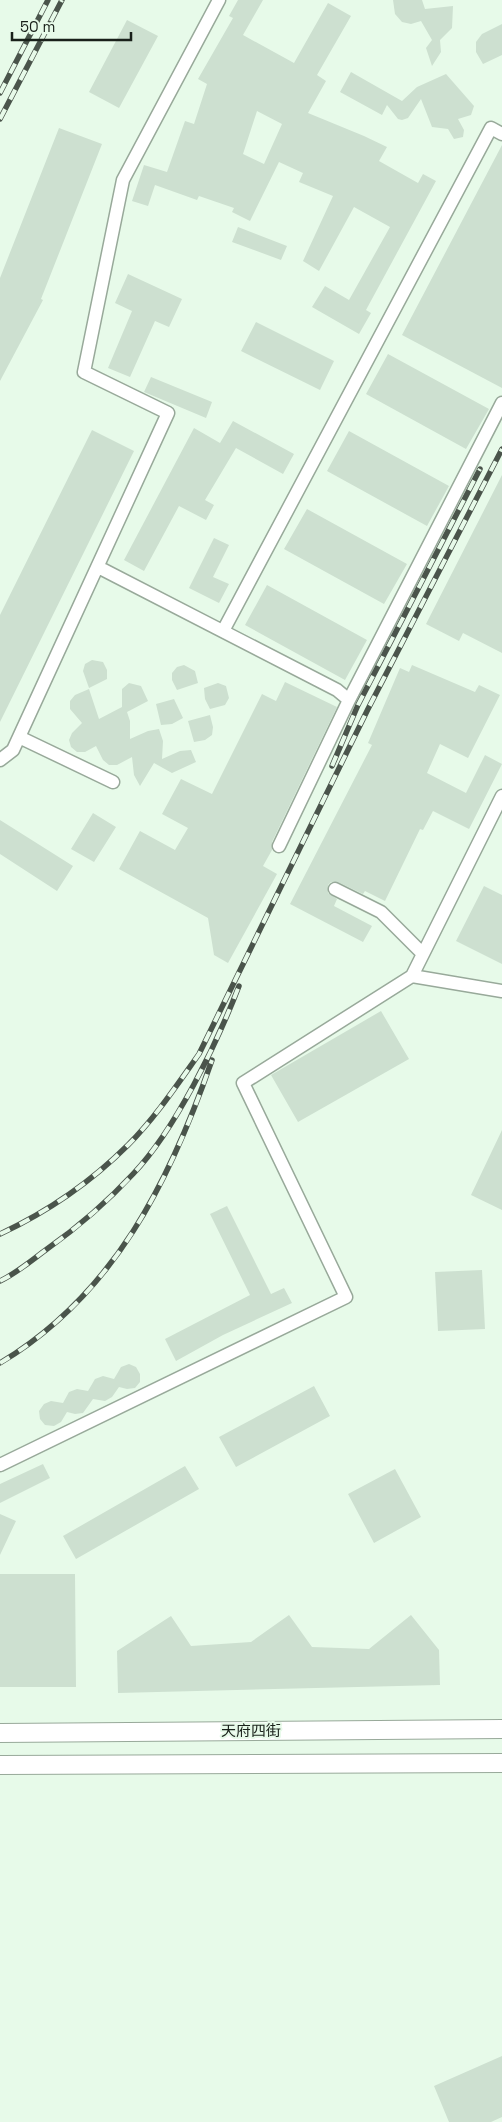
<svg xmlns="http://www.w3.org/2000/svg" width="502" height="2122" viewBox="0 0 502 2122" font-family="'Space Grotesk','Noto Sans SC',sans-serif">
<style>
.building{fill:#cde0d0;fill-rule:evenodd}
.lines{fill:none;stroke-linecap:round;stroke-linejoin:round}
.minor-casing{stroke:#98a99a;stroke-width:15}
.secondary-casing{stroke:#98a99a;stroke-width:20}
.minor{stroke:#fff;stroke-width:12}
.secondary{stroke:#fff;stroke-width:18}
.rail-casing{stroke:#4a544b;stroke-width:5.5}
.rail{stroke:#e7fae9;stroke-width:4;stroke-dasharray:11;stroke-linecap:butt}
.labels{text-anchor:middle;stroke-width:4;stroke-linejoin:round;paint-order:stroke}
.street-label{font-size:15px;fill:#19201a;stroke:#e7fae9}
</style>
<rect width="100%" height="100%" fill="#e7fae9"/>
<!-- building -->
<path class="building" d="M238,0H263L243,35L294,63L328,3L351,16L317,75L326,81L308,113L364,136L387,147L379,161L418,183L423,174L436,181L366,310L371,313L359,334L312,307L325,286L349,300L390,227L354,207L319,271L303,261L333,196L299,182L303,173L279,162L250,221L232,212L234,208L199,196L197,200L155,185L148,206L132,201L144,165L167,172L185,121L194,124L207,84L198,79L233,18L229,16ZM257,111L282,124L264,164L243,154Z
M393,0H422L425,9L453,6L452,28L440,40L441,52L432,66L426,48L432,40L421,21L411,24L402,22L395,14Z
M127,20L158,36L119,108L89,92Z
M502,24V55L483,64L476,52V42L482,34Z
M351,72L402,101L417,87L446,74L474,106L471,115L458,119L464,130L463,137L454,139L448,129L432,127L421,99L408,118L402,120L398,119L387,105L382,115L340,92Z
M59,128L102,144L41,299L43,300L0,381V278Z
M502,145V388L402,335Z
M238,227L287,246L281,260L232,242Z
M128,274L182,299L169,327L155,321L130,377L108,368L132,311L115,303Z
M256,322L334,361L320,390L241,351Z
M388,354L489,409L466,449L366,394Z
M151,377L212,402L206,418L144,392Z
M233,421L294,454L283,474L236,448L205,500L214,505L206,520L179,506L144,571L124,560L194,428L220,443Z
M92,430L134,451L0,722V615Z
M349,431L449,486L427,526L327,471Z
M502,475V653L463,633L459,641L426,624Z
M307,509L407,564L384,604L284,549Z
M214,538L229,545L213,577L229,584L219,603L189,588Z
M267,585L367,640L345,680L245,625Z
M92,660L103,662L107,670V679L89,688L83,671L85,664Z
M184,665L195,671L198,683L177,690L172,680V673L177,667Z
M412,665L475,692L479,685L500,695L468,758L440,744L427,773L466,793L485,755L502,764L469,829L433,811L423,830L420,829L385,901L365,891L363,894L338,882H331L328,885V893L337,899L334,906L372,926L363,942L290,904L372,745L368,743L400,668L409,672Z
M285,682L337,707L272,842V850L263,866L277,874L228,963L214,955L208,918L119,869L140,831L175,850L188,828L162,814L181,779L212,794L262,694L276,701Z
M129,683L141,686L148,701L127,712L130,721V739L148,731L159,729L163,741L162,759L180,751L191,750L196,762L172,773L154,763L140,786L134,775L132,757L117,765H109L103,760L96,746L85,752H77L71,747L69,740L72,733L82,723L70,709V701L75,695L89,689L99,719L122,707V689Z
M218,683L226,686L229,698L225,705L210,709L205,699L204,688Z
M174,699L183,718L172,724L161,725L156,704Z
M210,715L213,727L212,735L205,740L194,742L188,721Z
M93,813L116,827L94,862L71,849Z
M0,820L73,866L57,891L0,854Z
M484,886L502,895V964L456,941Z
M381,1011L409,1059L298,1122L271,1075Z
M502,1130V1210L471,1195Z
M227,1206L271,1294L284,1288L292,1303L223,1335L176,1361L165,1339L250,1295L210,1214Z
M482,1270L485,1329L438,1331L435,1272Z
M129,1364L136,1367L140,1374V1382L135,1388L127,1389L119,1387L112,1397L105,1401L93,1399L83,1413L75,1414L67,1412L61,1422L54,1426L45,1425L40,1419L39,1411L44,1404L51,1401L63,1403L69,1392L77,1389L88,1391L95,1379L103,1376L114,1379L121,1367Z
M314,1386L330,1416L236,1467L219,1437Z
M43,1464L50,1478L0,1503V1484Z
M185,1466L199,1489L76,1559L63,1536Z
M395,1469L421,1517L374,1543L348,1494Z
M0,1514L16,1521L0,1555Z
M0,1574H75L76,1687H0Z
M289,1615L312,1647L369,1649L411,1615L439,1650L440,1685L118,1693L117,1651L171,1616L191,1646L251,1642Z
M502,2056V2117L491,2122H449L434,2086Z"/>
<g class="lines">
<!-- minor casing -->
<g class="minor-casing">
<path id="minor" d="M98,567L337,690L349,700L279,846
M223,631L491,128L502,134
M349,700L502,403
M19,737L113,782
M0,760L13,750L168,413L84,372L123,180L219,0
M335,889L381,912L423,954
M412,976L502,991
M0,1465L346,1297L243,1083L412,976L502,796"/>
</g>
<!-- secondary casing -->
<g class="secondary-casing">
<path id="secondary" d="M0,1733L502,1729
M0,1765L502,1763"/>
</g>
<!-- minor -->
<use href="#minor" class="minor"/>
<!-- secondary -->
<use href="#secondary" class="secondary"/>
<!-- rail casing -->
<g class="rail-casing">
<path id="rail" d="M0,93L48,0
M0,119L62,0
M332,766L358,705L480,469
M0,1234C47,1212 91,1182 128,1145C155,1118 177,1085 199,1054L368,709L502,449
M0,1281C17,1273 32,1260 47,1249C78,1227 107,1202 133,1174C176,1129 217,1043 239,986
M0,1363C114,1295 170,1181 212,1060"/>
</g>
<!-- rail -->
<use href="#rail" class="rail"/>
</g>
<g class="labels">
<!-- street labels -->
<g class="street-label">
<text x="251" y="1736">天府四街</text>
</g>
</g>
<!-- scale -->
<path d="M12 32v8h119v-8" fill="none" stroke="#19201a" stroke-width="2.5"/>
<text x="20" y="32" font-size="15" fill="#19201a" stroke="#e7fae9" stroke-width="4" paint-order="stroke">50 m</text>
</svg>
